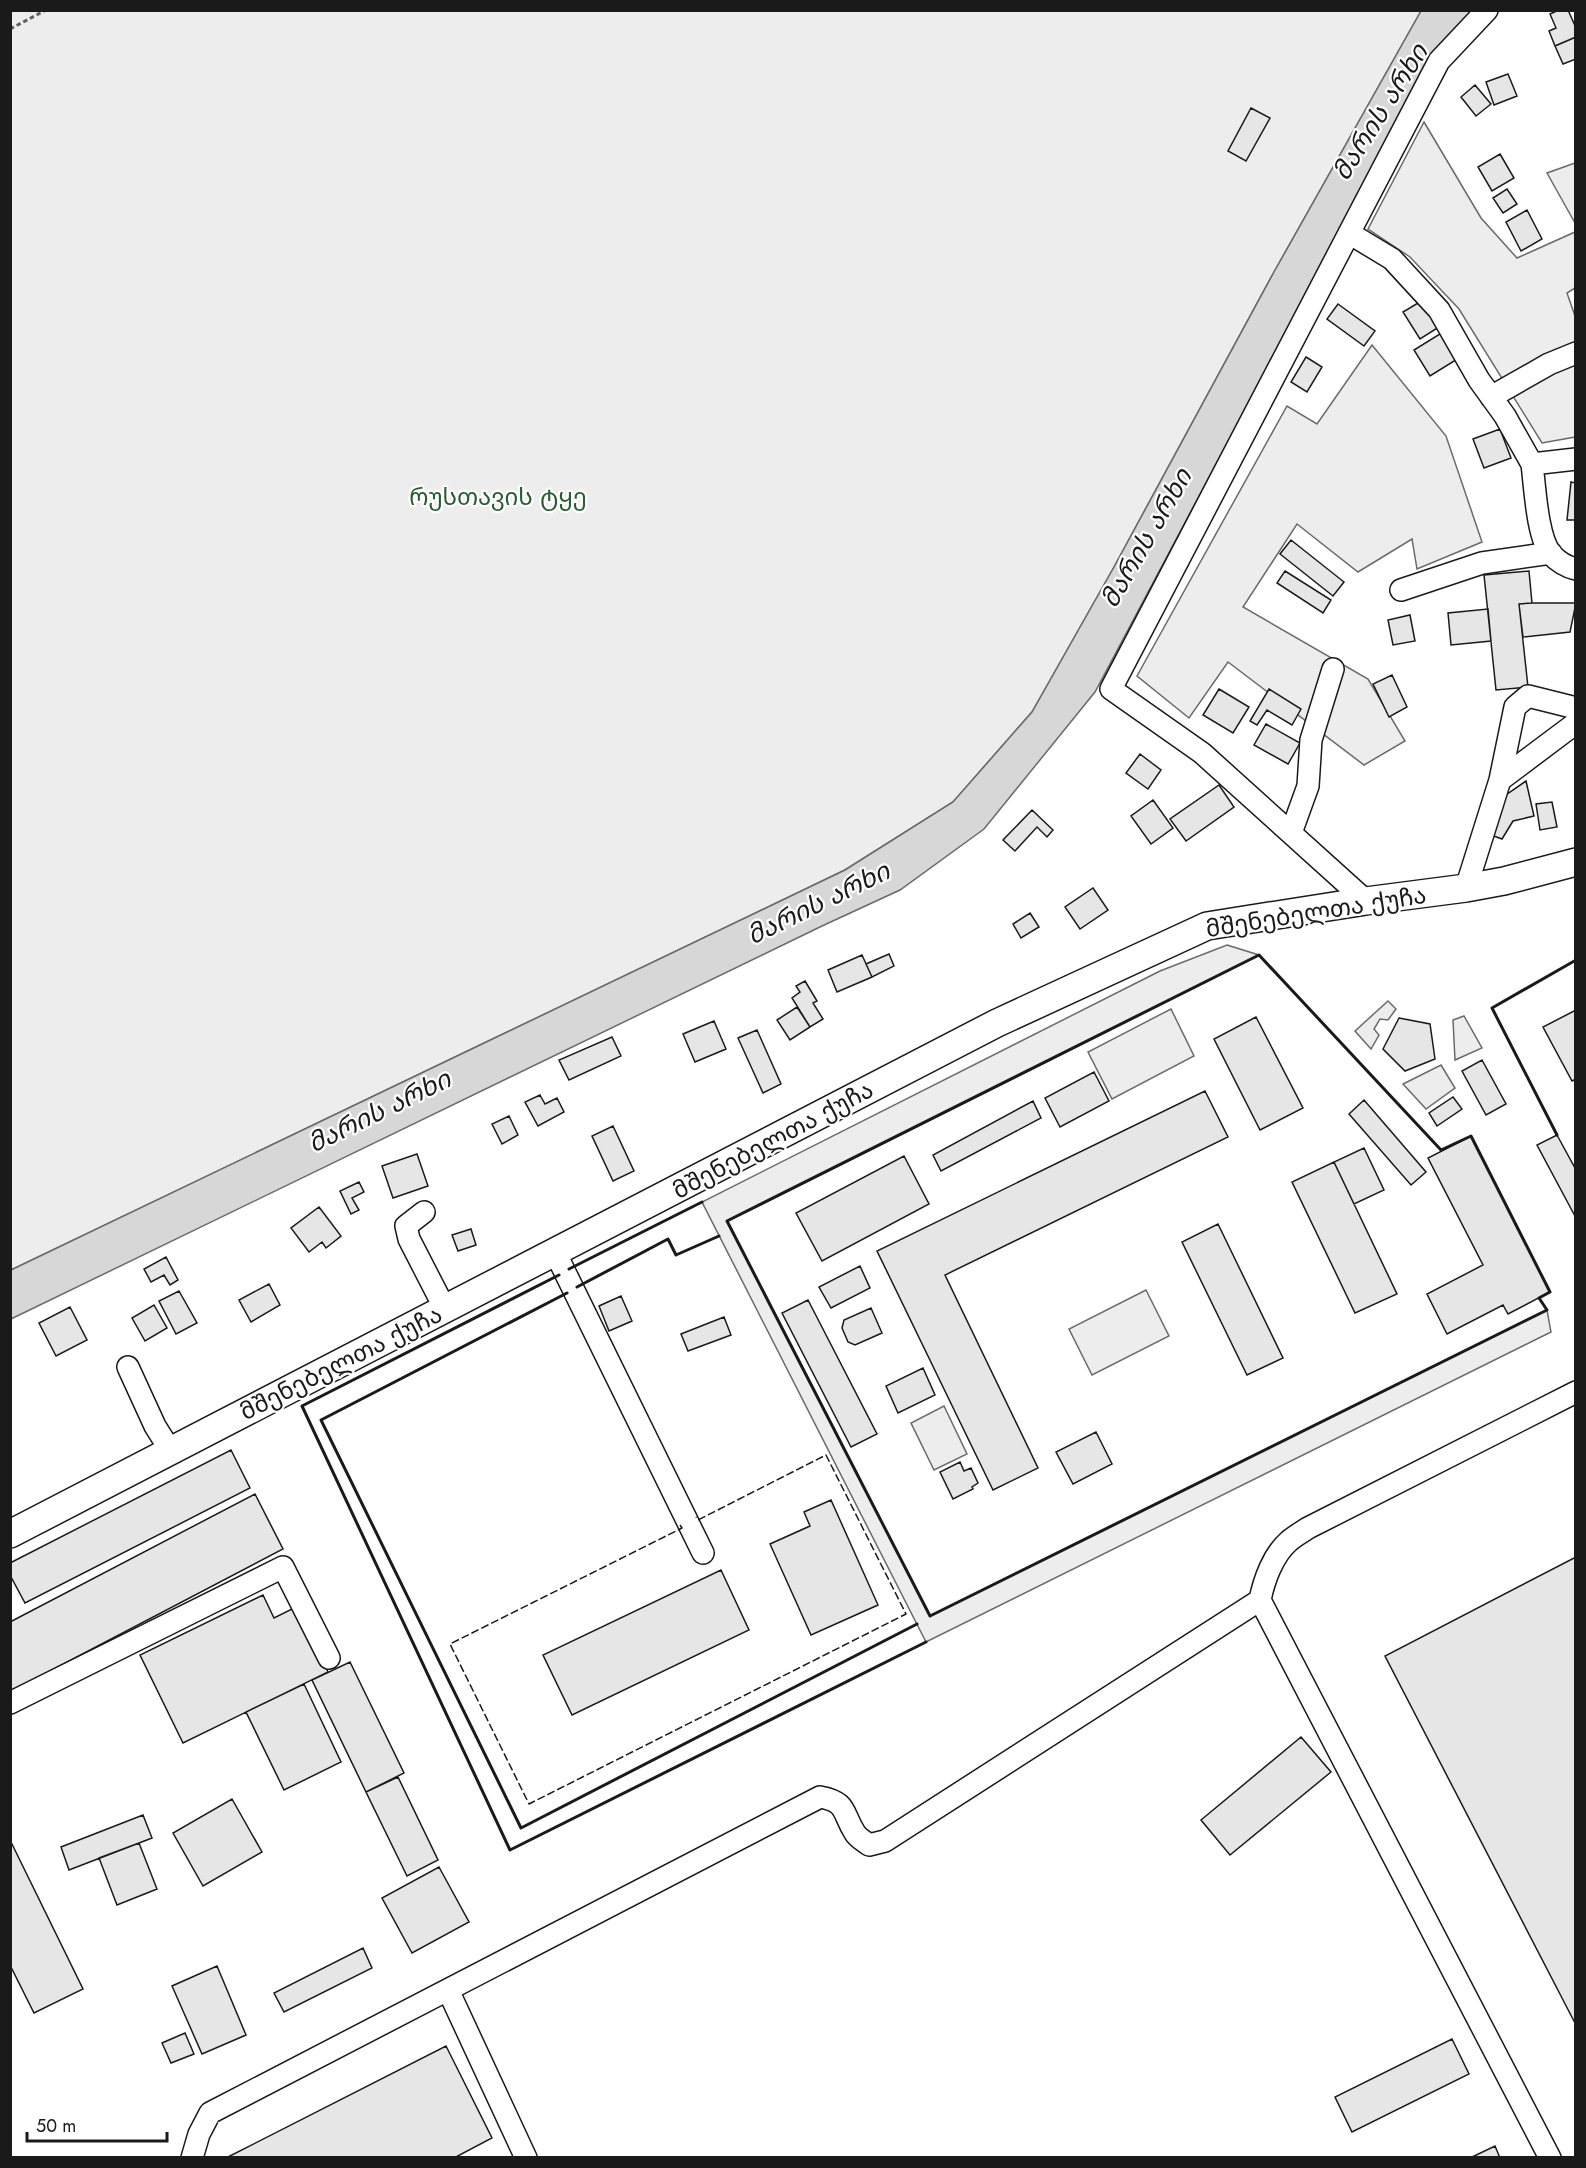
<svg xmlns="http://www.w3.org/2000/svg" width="1586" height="2168" viewBox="0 0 1586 2168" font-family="Jost,'Noto Sans Georgian',sans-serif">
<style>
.green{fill:#ededed;stroke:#6a6a6a;stroke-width:1.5}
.water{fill:#d7d7d7;stroke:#6a6a6a;stroke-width:1.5}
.building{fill:#e6e6e6;stroke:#1a1a1a;stroke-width:1.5}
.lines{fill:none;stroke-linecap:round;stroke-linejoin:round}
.minor-casing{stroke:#1a1a1a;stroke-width:24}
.major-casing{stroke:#1a1a1a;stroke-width:30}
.path{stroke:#5f5f5f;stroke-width:3;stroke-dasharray:4.5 3;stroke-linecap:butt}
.minor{stroke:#fff;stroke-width:21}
.major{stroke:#fff;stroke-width:27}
.fence{stroke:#1a1a1a;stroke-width:1.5;stroke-dasharray:8 3;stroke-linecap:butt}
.wall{stroke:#1a1a1a;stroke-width:3}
.labels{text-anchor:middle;stroke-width:4.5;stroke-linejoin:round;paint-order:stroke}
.park-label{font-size:24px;fill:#2b5a34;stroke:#fff}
.street-label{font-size:24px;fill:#1a1a1a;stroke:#fff}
.water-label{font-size:26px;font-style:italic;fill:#1a1a1a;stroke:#fff}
</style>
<rect width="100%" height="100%" fill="#fff"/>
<!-- green -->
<path class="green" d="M10,11H1421L1274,272L1114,567L1032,712L953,802L845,870L11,1270Z
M1424,122L1481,218L1517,258L1575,232V288L1567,293L1575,316V437L1542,443L1459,309L1410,257L1368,229Z
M1575,163H1576L1575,223L1547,173Z
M1372,345L1446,436L1482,542L1417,569L1412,539L1358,572L1297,524L1243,607L1368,679L1405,741L1364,765L1228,662L1189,718L1137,676L1287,406L1317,424Z
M1227,945L1259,955L727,1221L930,1616L1547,1310L1551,1332L926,1642L702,1202L1160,971Z
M1388,1001L1396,1009L1388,1020L1380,1019L1374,1029L1379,1035L1371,1049L1355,1031Z
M1171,1009L1194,1056L1112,1099L1088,1052Z
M1464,1016L1482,1048L1455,1060L1453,1020Z
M1441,1065L1455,1088L1426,1109L1403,1084Z
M1146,1290L1169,1336L1092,1375L1069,1329Z
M944,1406L967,1454L934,1470L911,1423Z"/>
<!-- water -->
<path class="water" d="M1421,11H1475L1434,54L1095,692L984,829L900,890L822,926L11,1319V1270L845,870L953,802L1032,712L1114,567L1274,272Z"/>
<!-- building -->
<path class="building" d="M1559,10H1568L1576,28V37L1555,46L1549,31L1556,28L1550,14Z
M1576,37V59L1563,64L1555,46Z
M1508,74L1517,96L1494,105L1486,82Z
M1475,85L1491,104L1476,116L1461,97Z
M1251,108L1270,118L1246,161L1228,151Z
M1500,154L1514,178L1492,191L1478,167Z
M1507,189L1517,204L1503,213L1493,198Z
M1527,210L1542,239L1521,251L1506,222Z
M1423,300L1439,327L1420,339L1403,312Z
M1338,304L1375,331L1364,346L1327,319Z
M1443,332L1459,358L1430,376L1414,350Z
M1306,357L1322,367L1307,392L1291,382Z
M1500,429L1511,458L1484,468L1473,439Z
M1571,482L1576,483V520H1567Z
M1291,540L1344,582L1333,596L1280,554Z
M1285,571L1331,600L1323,613L1277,583Z
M1529,571L1532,603L1519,604L1528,687L1496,690L1484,575Z
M1532,603H1576L1570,632L1523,637L1519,604Z
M1488,609L1491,641L1451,645L1448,613Z
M1410,615L1415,641L1393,645L1388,620Z
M1392,675L1407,707L1389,717L1373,684Z
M1219,689L1249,707L1233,733L1203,715Z
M1269,689L1301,709L1292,725L1267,710L1257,725L1250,721Z
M1266,724L1300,743L1288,764L1254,745Z
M1140,754L1161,770L1148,789L1126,773Z
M1526,781L1534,816L1513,821L1502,839L1491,835L1503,797Z
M1219,785L1234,807L1186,841L1170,819Z
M1153,800L1173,828L1151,844L1131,816Z
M1552,802L1557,827L1540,830L1536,804Z
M1032,810L1053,830L1047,837L1037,827L1015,851L1003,840Z
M1093,888L1108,910L1080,929L1065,907Z
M1030,913L1039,927L1021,938L1013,924Z
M889,954L894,966L872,977L866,964Z
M862,955L872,977L837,992L828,970Z
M805,981L817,1001L813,1003L823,1019L810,1027L792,998L800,992L796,986Z
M797,1007L810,1027L790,1040L777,1020Z
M1576,1010V1079L1572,1081L1543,1027Z
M1256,1017L1303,1108L1260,1130L1214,1039Z
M1399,1018L1430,1024L1435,1059L1405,1071L1383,1049Z
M714,1021L726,1049L695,1062L683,1034Z
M757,1030L781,1084L763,1093L738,1038Z
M612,1037L621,1056L569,1080L559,1060Z
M1482,1060L1506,1104L1486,1115L1462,1071Z
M1094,1072L1109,1101L1060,1127L1045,1098Z
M1205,1091L1228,1137L945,1275L1038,1468L993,1490L877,1251Z
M540,1095L545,1104L557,1098L564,1112L538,1126L525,1102Z
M1453,1097L1462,1109L1437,1126L1429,1113Z
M1364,1100L1426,1172L1411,1185L1349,1114Z
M1033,1101L1041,1118L941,1171L933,1155Z
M509,1116L518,1135L502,1144L492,1124Z
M613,1126L634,1171L613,1181L592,1136Z
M1557,1135L1576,1170V1218L1537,1145Z
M1471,1136L1550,1292L1508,1314L1503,1305L1447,1334L1427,1294L1483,1265L1428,1158Z
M1364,1148L1384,1190L1354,1204L1334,1162Z
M417,1154L428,1186L393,1198L382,1166Z
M904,1156L929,1204L822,1261L796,1213Z
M1334,1162L1397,1294L1355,1313L1292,1182Z
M359,1182L364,1192L352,1198L359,1210L351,1214L340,1191Z
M319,1207L341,1236L326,1248L322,1242L309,1252L291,1228Z
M1218,1224L1283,1358L1247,1375L1182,1242Z
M471,1229L476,1245L458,1251L452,1235Z
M166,1257L178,1280L170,1285L164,1275L151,1282L144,1269Z
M860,1266L870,1288L831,1308L819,1287Z
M269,1284L280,1305L251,1322L239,1300Z
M179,1291L197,1323L176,1334L159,1301Z
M621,1296L632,1321L609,1331L599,1306Z
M808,1300L877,1434L851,1447L782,1313Z
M154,1305L167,1328L145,1341L132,1318Z
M70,1307L87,1340L56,1356L39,1323Z
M871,1308L882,1333L855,1345L848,1342L842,1328L844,1320Z
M724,1317L731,1335L688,1351L681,1334Z
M923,1368L935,1395L898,1413L886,1386Z
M1096,1432L1112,1464L1073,1484L1056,1452Z
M231,1450L250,1488L25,1603L10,1575V1563Z
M960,1462L964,1471L971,1468L978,1483L972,1487L973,1489L953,1499L940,1472Z
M255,1494L283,1549L10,1692V1622Z
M831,1500L878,1605L811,1635L770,1544L810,1526L804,1512Z
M1576,1557V2025L1385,1656Z
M721,1570L749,1630L572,1715L543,1655Z
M263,1595L274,1618L296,1607L328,1672L183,1743L140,1655Z
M350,1662L404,1773L366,1792L312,1680Z
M304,1684L341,1762L284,1790L246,1712Z
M1301,1737L1331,1772L1230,1855L1201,1820Z
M398,1777L438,1860L407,1876L366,1792Z
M232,1799L262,1852L203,1886L173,1833Z
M143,1815L152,1838L69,1870L61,1847Z
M10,1840L83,1989L34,2013L10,1965Z
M139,1843L157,1889L117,1905L99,1858Z
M439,1867L469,1922L412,1953L382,1898Z
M363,1948L372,1968L284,2012L274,1993Z
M217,1966L246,2035L202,2054L172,1986Z
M185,2033L194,2054L171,2063L162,2043Z
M1452,2039L1469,2074L1352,2132L1335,2097Z
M446,2046L492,2138L454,2158H226Z
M1495,2146L1500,2158H1470Z"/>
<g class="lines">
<!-- minor casing -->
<g class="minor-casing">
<path id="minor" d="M1349,233L1392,259L1439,310L1479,380L1505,416L1532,464
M1491,397L1549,364L1576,353
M1576,459L1532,464C1535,487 1537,537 1551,554C1557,561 1567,567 1576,569
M1401,590L1482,563L1551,553
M1500,780L1515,707L1528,696L1576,708
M1291,833L1308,786L1311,740L1333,669
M1466,888L1500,780L1576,723
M1366,901L1202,753L1111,689L1439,61L1487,10
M424,1212L406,1226L409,1239L445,1309
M555,1252L703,1553
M128,1367L155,1426L170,1450
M10,1703L283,1567L329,1658
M448,1990L526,2158
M192,2158L199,2134L210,2113L820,1797C848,1802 842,1813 855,1833C858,1838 864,1841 869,1845L885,1841L1260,1600
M1550,2158L1260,1600C1264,1580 1273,1555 1289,1541C1295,1536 1302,1532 1308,1528L1576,1392"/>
</g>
<!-- major casing -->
<g class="major-casing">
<path id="major" d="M10,1534L997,1023L1207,926L1366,901L1466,888L1504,881L1576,862"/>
</g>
<!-- path -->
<path class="path" d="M10,29L46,10"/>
<!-- minor -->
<use href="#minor" class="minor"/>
<!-- major -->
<use href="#major" class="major"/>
<!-- fence -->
<path class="fence" d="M680,1525L682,1528L450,1644L529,1804L906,1614L826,1455L698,1520L696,1517"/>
<!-- wall -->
<path class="wall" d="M1259,955L1441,1150L1471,1136L1550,1292L1539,1298L1547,1310L930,1616L727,1221Z
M1557,1135L1492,1008L1576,960
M569,1269L702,1202
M559,1275L302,1406L510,1850L926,1642
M577,1287L668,1239L676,1255L719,1236
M567,1293L321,1420L521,1828L917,1624"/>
</g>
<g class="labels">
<!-- park labels -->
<g class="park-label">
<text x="498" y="505">რუსთავის ტყე</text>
</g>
<!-- street labels -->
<g class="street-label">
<text transform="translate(1316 912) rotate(-9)" y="8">მშენებელთა ქუჩა</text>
<text transform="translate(773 1140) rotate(-28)" y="8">მშენებელთა ქუჩა</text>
<text transform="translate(341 1363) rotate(-27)" y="8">მშენებელთა ქუჩა</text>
</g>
<!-- water labels -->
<g class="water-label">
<text transform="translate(1380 112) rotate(-58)" y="9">მარის არხი</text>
<text transform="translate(1146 538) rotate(-60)" y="9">მარის არხი</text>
<text transform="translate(818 903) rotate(-26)" y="9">მარის არხი</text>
<text transform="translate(379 1111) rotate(-26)" y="9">მარის არხი</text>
</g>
</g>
<!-- border -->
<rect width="1586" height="2168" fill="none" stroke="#1a1a1a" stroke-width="24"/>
<!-- scale -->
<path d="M27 2132v9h140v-9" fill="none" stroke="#1a1a1a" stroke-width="3"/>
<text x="36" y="2132" font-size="18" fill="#1a1a1a" stroke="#ffffff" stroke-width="4.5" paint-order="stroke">50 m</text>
</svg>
